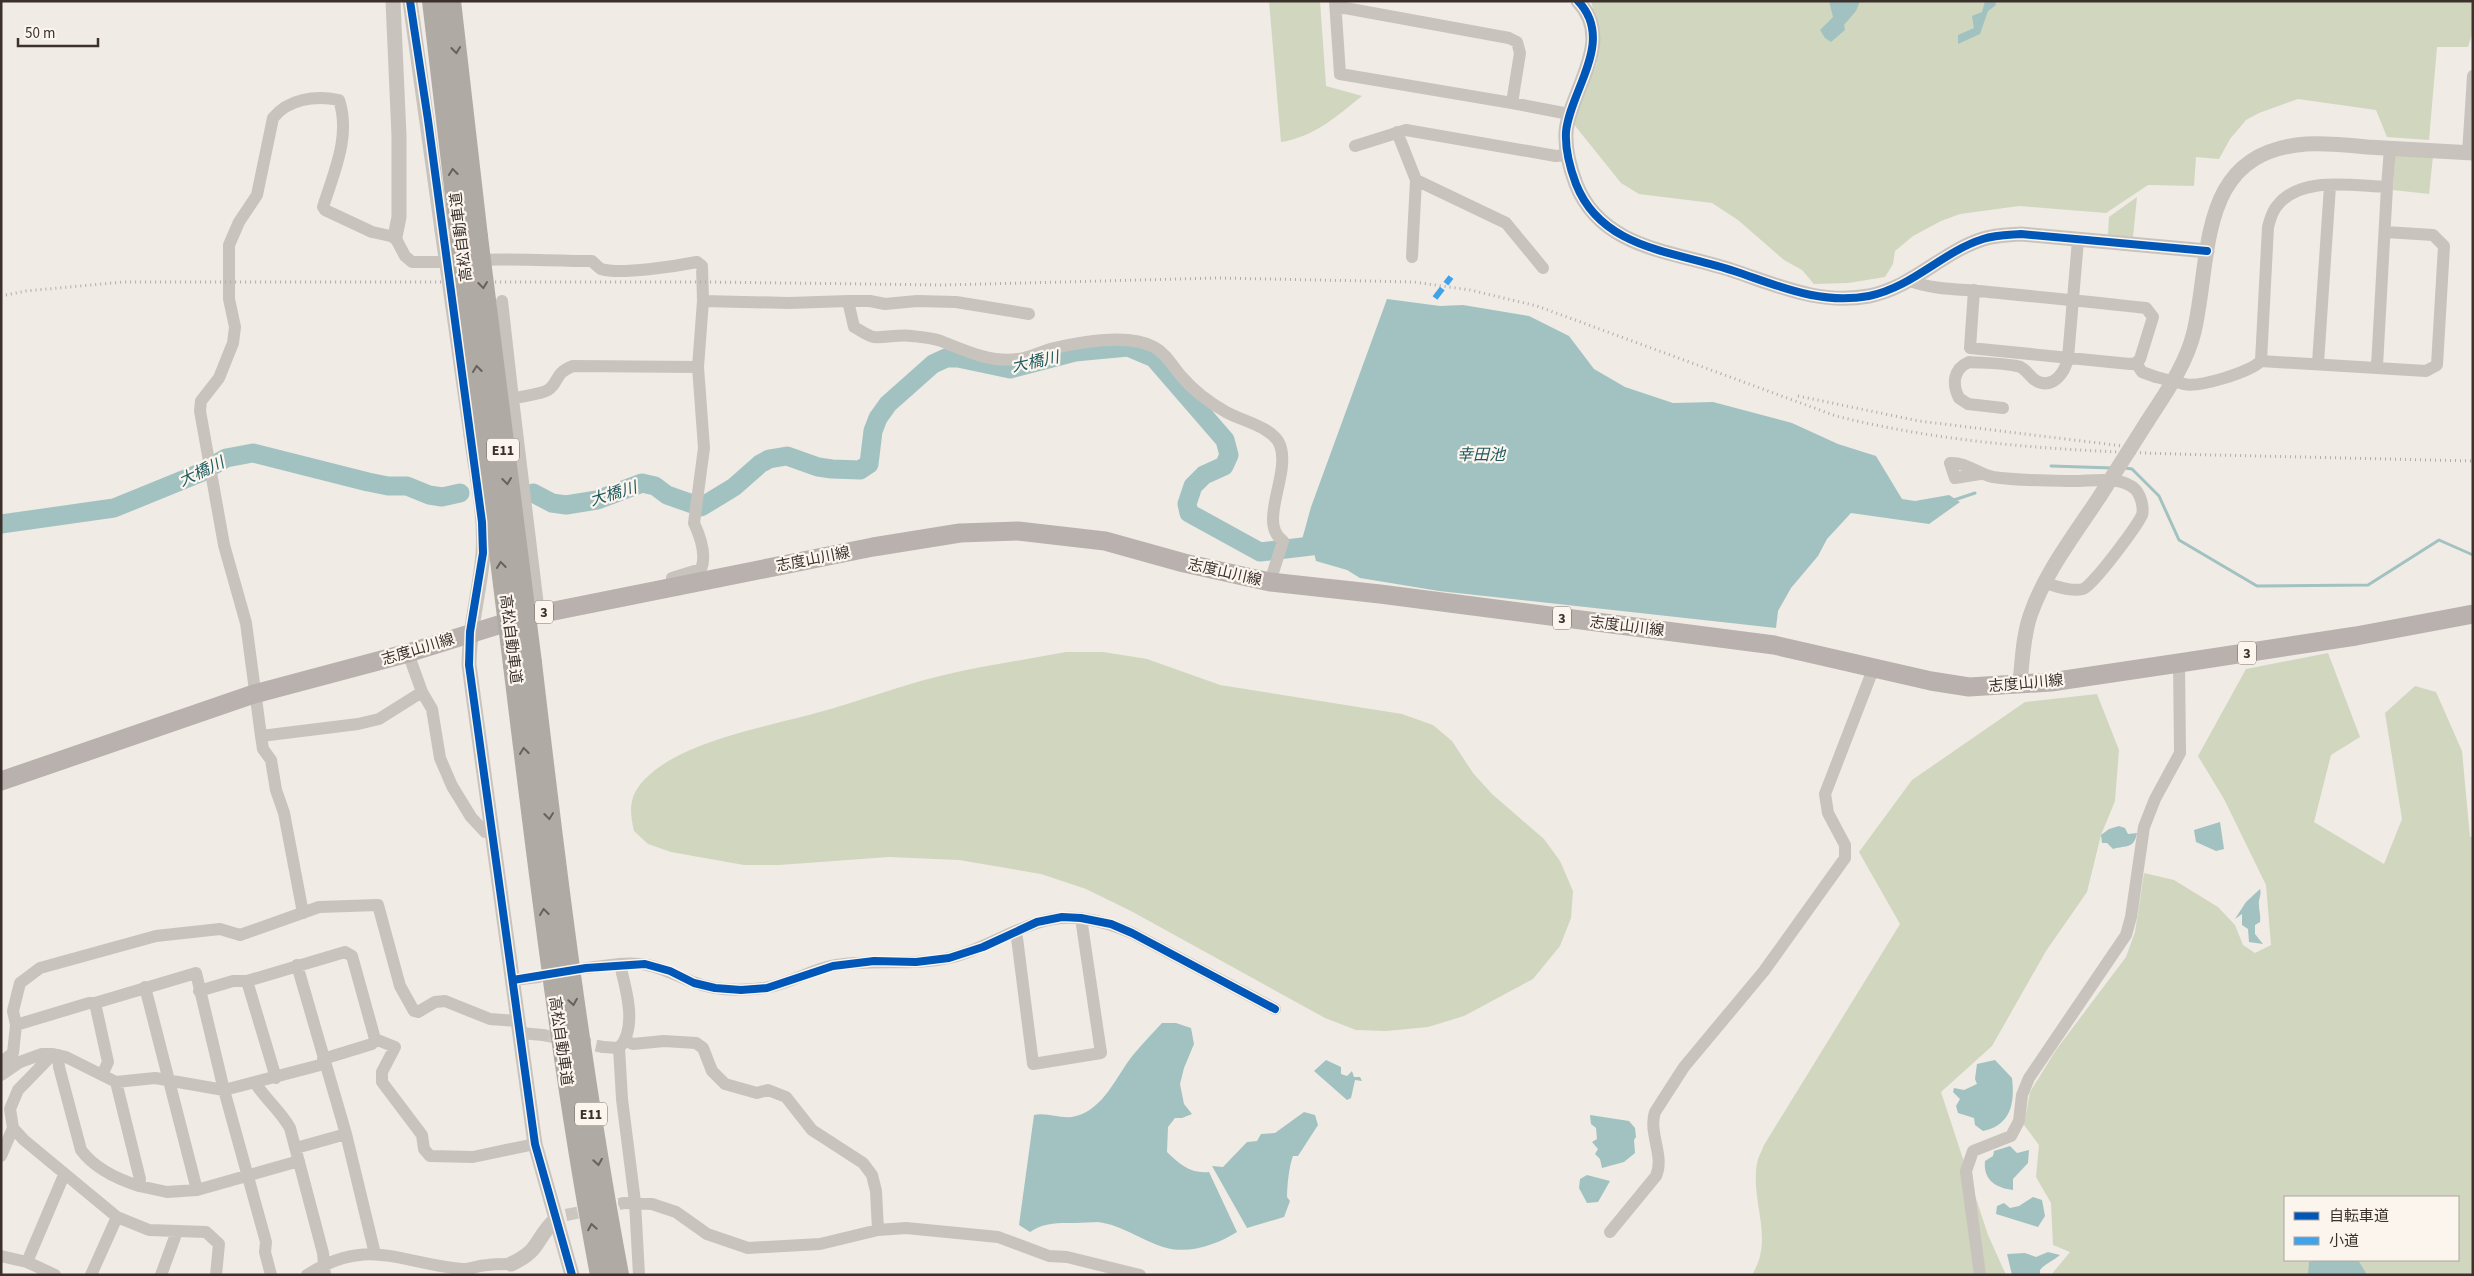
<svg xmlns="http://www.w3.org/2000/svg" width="2474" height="1276" viewBox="0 0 2474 1276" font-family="'Source Sans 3','Noto Sans JP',sans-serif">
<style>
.green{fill:#d1d6bf;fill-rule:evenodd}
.water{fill:#a1c2c1}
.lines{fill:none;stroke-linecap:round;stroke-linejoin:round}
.stream{stroke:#a1c2c1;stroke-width:3}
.river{stroke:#a1c2c1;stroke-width:19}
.minor-tunnel{stroke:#ccc6c0;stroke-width:12;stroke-dasharray:12 6;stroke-linecap:butt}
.minor{stroke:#c9c3be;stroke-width:12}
.tertiary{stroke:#c9c3be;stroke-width:15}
.primary{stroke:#b8b1ad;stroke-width:19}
.motorway{stroke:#afaaa4;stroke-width:22}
.rail{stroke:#b1aca8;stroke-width:3;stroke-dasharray:1 4;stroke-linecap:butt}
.minor-bridge{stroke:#c9c3be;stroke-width:12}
.tertiary-bridge{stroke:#c9c3be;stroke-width:15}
.motorway-bridge{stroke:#afaaa4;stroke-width:22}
.quiet{stroke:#3fa3eb;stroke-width:6;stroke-dasharray:12 6;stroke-linecap:butt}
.cycleway-casing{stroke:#fbf5ee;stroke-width:11}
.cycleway{stroke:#0057b8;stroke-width:8}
.oneway{stroke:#69615b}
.labels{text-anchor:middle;stroke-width:4.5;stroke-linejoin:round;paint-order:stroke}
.shield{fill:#fbf5ee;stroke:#756b66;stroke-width:1}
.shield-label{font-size:14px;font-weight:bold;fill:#3b302b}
.street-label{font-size:15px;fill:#3b302b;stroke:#fbf5ee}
.water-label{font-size:16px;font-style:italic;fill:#1f5a5e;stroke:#fbf5ee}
</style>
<rect width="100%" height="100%" fill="#f0ebe5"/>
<!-- green -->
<path class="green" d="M1269,1H1320L1326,86L1362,96C1337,116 1314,137 1281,142Z
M1591,1H2473V31L2468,47H2437L2429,140L2387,137L2376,110L2298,99L2259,113L2246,120L2230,139L2219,159L2196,157L2194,186L2148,185L2106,213L2019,206L1960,214L1941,221L1913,236L1895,251L1893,264L1885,277L1848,283L1814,284L1802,270L1784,260L1738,220L1712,203L1639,194L1621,183L1572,122L1597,63L1598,28Z
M2395,153L2433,156L2429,194L2393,190Z
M2137,197L2133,237L2108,235L2109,217Z
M1066,652H1103L1147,659L1220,685L1402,714L1433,725L1452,741L1473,773L1492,794L1544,839L1560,861L1573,891L1571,918L1560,946L1533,979L1464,1016L1428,1027L1386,1031L1356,1030L1325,1018L1131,911L1086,889L1041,874L959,860L889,857L779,865H744L671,852L648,844L634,831C629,810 629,795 645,779C682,741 766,727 816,713C858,702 898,686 940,676C981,666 1024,660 1066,652Z
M2328,653L2360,737L2331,755L2314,822L2384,864L2402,819L2385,713L2415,686L2436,692L2462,751L2470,837L2473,836V1275H2051L2070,1252L2053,1245L2051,1203L2036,1177L2039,1145L2024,1125L2030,1092L2056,1050L2126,957L2135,932L2144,873L2174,880L2218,907L2235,925L2243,945L2255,953L2271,945L2266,885L2224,799L2198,756L2246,669ZM2285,1197H2458V1260H2285Z
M2097,694L2119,750L2115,801L2101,835L2087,892L2046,951L1992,1046L1941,1092L1988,1235L2006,1275H1752C1775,1238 1750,1202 1757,1163C1758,1157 1762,1151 1764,1145L1900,924L1859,852L1912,780L2025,702Z"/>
<!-- water -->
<path class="water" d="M1829,1H1860L1856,11L1844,25L1845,30L1831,42L1825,38L1820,30L1833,17Z
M1985,1H1995L1996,5L1988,11L1980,34L1958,44V35L1974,28L1972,16L1982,12Z
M1387,299L1440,306L1463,305L1529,316L1569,336L1594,369L1625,387L1673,403L1713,402L1792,423L1838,444L1876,456L1902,499L1915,501L1949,495L1960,502L1929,524L1851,513L1827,539L1818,556L1791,588L1778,611L1776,628L1439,591L1360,578L1347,570L1316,561L1314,553L1300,547L1311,507Z
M2220,822L2224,849L2216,851L2196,842L2194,830Z
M2119,826L2125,828L2128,834L2137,833C2134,849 2127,845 2113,849L2107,843H2102L2101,835L2109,829Z
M2260,889C2262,895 2258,899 2259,905C2259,912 2261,915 2260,922L2255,925V934L2263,944L2249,942L2248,929L2242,925V914L2235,919L2246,902Z
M1162,1023H1176L1191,1028L1194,1044L1184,1068L1180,1084L1184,1104L1192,1114L1182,1118H1175L1168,1127L1167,1152C1179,1164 1191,1174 1209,1172L1237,1232C1216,1245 1188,1255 1163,1247C1141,1240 1122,1225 1098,1222C1091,1222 1083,1223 1075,1223C1058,1223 1045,1222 1030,1232L1019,1225L1034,1115C1048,1112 1063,1120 1076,1116C1104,1109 1117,1075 1133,1055C1142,1044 1152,1034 1162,1023Z
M1326,1060L1341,1067V1074L1347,1076L1352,1071L1354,1077H1360L1362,1081L1355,1080L1351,1098L1347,1100L1314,1071Z
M1995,1060L2012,1078C2015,1103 2011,1125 1983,1131L1975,1125L1974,1118L1958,1113L1956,1106L1960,1099L1953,1092L1954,1088L1964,1090L1977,1084L1975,1079L1977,1064Z
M1304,1112L1315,1115L1318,1125L1298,1156H1293C1289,1166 1287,1186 1287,1197L1290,1201L1284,1217L1247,1228L1212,1166L1223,1167L1247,1142L1257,1141L1261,1134L1275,1133Z
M1590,1115L1629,1121L1635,1128L1636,1137L1634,1140L1635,1153L1624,1162L1602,1168L1600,1159L1595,1154L1598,1149L1592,1142L1597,1139L1596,1128L1591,1124Z
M2010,1146L2017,1153L2029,1150L2028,1163L2013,1179V1190C1996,1188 1983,1180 1985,1161L1993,1156L1994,1151Z
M1587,1175L1610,1181L1598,1202L1587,1203L1579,1188L1580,1179Z
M2033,1197L2042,1200L2045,1216L2038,1227L1996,1214L1997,1206L2004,1203L2010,1208L2019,1206Z
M2048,1252L2060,1255C2053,1261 2046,1263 2040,1270V1275H2012L2007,1254L2025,1253L2036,1257Z
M2316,1260H2358L2366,1273L2365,1275H2308L2309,1262Z"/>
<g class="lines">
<!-- stream -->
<path class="stream" d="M2051,466L2113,468
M2125,468L2132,469L2159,496L2179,540L2257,586L2368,585L2439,540L2473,555
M1954,500L1975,493"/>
<!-- river -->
<path class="river" d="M533,493L552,503L566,505L597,500L642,483L655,486L667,495L701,507L734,487L760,464L769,459L787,456L818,467L832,469L860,470L869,464L873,431L878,418L888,404L933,364L946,358H958L1010,369L1075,352L1128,347L1154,358L1225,440L1229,455L1224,466L1204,475L1193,486L1187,504L1189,513L1260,552L1328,544
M1,524L114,508L200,473L226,458L253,453L368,482L388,486H407L429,495L442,497L460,493"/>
<!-- minor-tunnel -->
<path class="minor-tunnel" d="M543,1035L603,1047
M566,1215L624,1203"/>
<!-- minor -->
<path class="minor" d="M1335,1L1340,74L1512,103
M1336,9L1345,8L1509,38L1517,42L1520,53L1512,103L1569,114
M1397,132L1416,180L1506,223L1543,268
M1355,146L1406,130L1556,156L1567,155
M2468,153L2473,76
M2387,187L2390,148
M1412,257L1416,180
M474,260C513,258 553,261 592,261C595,264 598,267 601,269C620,275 677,266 697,262L702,266L703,301L698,367L704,448L694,523C700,536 707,555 701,569L672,578L671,588
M1910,281C1934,290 1963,289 1989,292C2041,297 2094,302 2146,308L2153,317L2140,359L2136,363L2130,364L1970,348L1974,290
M502,301L513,399
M703,301L789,303L848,301L854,327C860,330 868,336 874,337C886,338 899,334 912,336C921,337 933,338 941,341C966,351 991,363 1018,359C1031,358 1041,351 1054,348C1081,342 1128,333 1154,347C1167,354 1172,366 1182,377C1194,391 1210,403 1226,412C1242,421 1273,427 1280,445C1291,475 1257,523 1283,541L1270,582
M848,301H870L885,304L917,301L956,302L1029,314
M2261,361L2426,371L2437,365L2444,246L2433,235L2386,232
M2136,363L2142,372L2156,377
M2318,363L2330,186
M2184,384C2199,388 2250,372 2261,361L2268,227C2270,220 2272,211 2277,206C2300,175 2354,186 2387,187L2377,366
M2003,408L1968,404L1959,398C1952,384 1953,369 1969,362C1985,363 2002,363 2017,366C2025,367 2029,376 2035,380C2053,391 2065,372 2068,358L2078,240
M1980,474L1955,478L1950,463C1966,462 1978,474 1993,477C2018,481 2045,480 2070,481C2089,482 2121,474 2136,490C2141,496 2144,508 2142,515C2137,526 2092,587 2083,589C2070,592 2057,586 2045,583
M539,614L513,399C524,395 539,395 548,390C559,383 554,373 573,366L698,367
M408,653L422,692L432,709L440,758L452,786L471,817L485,832L492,831
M261,736L358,724L379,719L422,692
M303,913L284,813L276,790L271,760L263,749L261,736L246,623L224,545L200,411L201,401L219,378L233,343L235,327L229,299V245L239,222L257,195L273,118C288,99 315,95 339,100C351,136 334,172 323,207L325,210L372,232L395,237L405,256L412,262H454
M1013,933L1017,938L1033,1064L1101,1053L1081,918
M297,965L346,1134L375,1254
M620,965C626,989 638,1028 619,1048L622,1099L635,1202L639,1275
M586,968C605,966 628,961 647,965C663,968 677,976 693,982C715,991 740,991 764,988C788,985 811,969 836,965C874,959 913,966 949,958C980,951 1007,932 1037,923C1070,912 1102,920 1132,933L1275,1009
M513,980L539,977
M145,987L197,1190
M199,991L233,981H247
M16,1025L89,1003H95
M520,1033L543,1035
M375,1039L395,1047L382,1072V1082L422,1135L424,1149L430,1156L473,1157L535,1144
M626,1041L633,1044L664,1041L696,1043L703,1048L712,1071L725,1084L757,1093L768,1090L786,1097L812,1130L863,1163L872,1175L876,1191L878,1230
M603,1047L619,1048
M53,1054L18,1090L10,1109L13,1128L24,1140L117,1217L149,1230L206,1232L219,1244L216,1275
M58,1055L59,1067L81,1150C95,1169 117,1179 139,1186L140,1179L116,1082
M323,1059L372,1044L375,1039
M1,1062L13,1053L16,1025L13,1011L20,983L40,968L156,936L220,929L240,935L319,907L378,905L400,986L414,1011L418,1012L435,1002L445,1001L490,1019L518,1021
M1,1075L20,1062L42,1054H53L66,1057L116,1082L155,1078L224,1090L324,1064
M102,1075L108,1062L95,1003L196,973L224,1090L266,1242L265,1252L271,1275
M276,1078L247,981L345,952L352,956L375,1039
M256,1084C266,1100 280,1110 290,1128L323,1253L325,1275
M296,1148L346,1134
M1,1156L13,1128
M139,1186L167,1192L197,1190L299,1161
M624,1203L652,1204L676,1212L707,1234L748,1248L820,1244L878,1230L906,1228L998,1237L1049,1256L1067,1257L1140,1275
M1610,1232L1656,1176C1665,1156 1648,1133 1655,1112L1684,1067L1764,971L1845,858V845L1828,813L1825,794L1874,667
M1,1256L27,1262L55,1275
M27,1262L64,1175
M91,1275L117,1217
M161,1275L175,1237V1231
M307,1275C367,1236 399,1263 462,1269C470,1270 479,1265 488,1265C495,1264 503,1264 511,1264
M1980,1275L1966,1171L1973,1151L2011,1136L2019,1121L2022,1095L2029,1078L2126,935L2131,917L2144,827L2155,799L2180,753L2179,663"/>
<!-- tertiary -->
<path class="tertiary" d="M393,1L399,136V217L395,237
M410,1L442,230
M1578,1C1616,41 1570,90 1566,132C1565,150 1570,168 1576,184C1602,250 1675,251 1734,271C1779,286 1820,305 1869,296C1913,287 1942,252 1983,239C1995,235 2008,235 2021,234L2207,251
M2147,422C2165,394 2186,365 2194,332C2212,255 2196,152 2306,144C2326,143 2347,145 2367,147C2402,149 2437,151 2473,153
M471,435C476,473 486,515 483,554C480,591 469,627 469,665L535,1144L572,1275
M2020,684C2022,662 2023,637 2030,616C2045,572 2075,534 2100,496
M511,1264C541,1251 535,1238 556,1219"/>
<!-- primary -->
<path class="primary" d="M1,781L254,694L408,653L524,617L873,547L960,533L1018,531L1105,541L1184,563L1270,582L1380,594L1774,645L1931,681L1969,687L2051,682L2179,663L2356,636L2473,614"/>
<!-- motorway -->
<path class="motorway" d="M433,1L461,238
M450,1L477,237
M531,663C555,868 580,1072 618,1275
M514,665C539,869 563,1073 601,1275"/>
<!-- rail -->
<path class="rail" d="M1,296L26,291L123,282H710L944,285L1219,278L1414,282L1470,290L1537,306L1836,416C1960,447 2087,452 2215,455C2301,457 2387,459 2473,461
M1798,396L1919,421L2139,448"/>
<!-- minor-bridge -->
<path class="minor-bridge" d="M2156,377L2184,384"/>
<!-- tertiary-bridge -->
<path class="tertiary-bridge" d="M442,230L471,435
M2100,496L2147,422"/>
<!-- motorway-bridge -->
<path class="motorway-bridge" d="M477,237L531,663
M461,238L514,665"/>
<!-- quiet -->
<path class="quiet" d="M1435,298L1451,277"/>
<!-- cycleway casing -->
<g class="cycleway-casing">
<path id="cycleway" d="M410,1L428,120L482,522L483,553L470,632L469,665L535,1144L572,1275
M1578,1C1616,41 1570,90 1566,132C1565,150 1570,168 1576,184C1602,250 1675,251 1734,271C1779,286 1820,305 1869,296C1913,287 1942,252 1983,239C1995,235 2008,235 2021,234L2207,251
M513,980L586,968L645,964L670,971L694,983L715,988L741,990L767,988L833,966L874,961L916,962L949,958L983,947L1037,922L1062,917L1081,918L1111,924L1132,933L1275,1009"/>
</g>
<!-- cycleway -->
<use href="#cycleway" class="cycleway"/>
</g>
<!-- one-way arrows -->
<defs><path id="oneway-chevron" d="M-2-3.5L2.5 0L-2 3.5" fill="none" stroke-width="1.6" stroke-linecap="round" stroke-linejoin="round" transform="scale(1.25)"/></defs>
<g class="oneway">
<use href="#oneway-chevron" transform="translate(456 50) rotate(84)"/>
<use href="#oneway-chevron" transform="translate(453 172) rotate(-97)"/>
<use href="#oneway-chevron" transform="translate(483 285) rotate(83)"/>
<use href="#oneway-chevron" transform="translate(477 369) rotate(-97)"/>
<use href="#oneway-chevron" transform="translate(507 481) rotate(83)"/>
<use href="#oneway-chevron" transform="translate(501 565) rotate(-97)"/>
<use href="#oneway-chevron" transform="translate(524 751) rotate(-97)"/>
<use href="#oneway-chevron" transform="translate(549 816) rotate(83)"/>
<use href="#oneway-chevron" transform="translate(544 912) rotate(-97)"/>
<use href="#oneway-chevron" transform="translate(573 1002) rotate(81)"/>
<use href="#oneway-chevron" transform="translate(598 1162) rotate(81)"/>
<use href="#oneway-chevron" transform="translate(592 1227) rotate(-100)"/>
</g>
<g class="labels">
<!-- shield labels -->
<g class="shield">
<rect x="487" y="438.5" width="32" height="23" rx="4"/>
<rect x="535" y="600.5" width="18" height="23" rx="4"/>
<rect x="1553" y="606.5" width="18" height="23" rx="4"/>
<rect x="2238" y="641.5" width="18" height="23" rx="4"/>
<rect x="575" y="1102.5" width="32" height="23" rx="4"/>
</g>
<g class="shield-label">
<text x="503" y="455">E11</text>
<text x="544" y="617">3</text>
<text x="1562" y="623">3</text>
<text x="2247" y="658">3</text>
<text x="591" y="1119">E11</text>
</g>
<!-- street labels -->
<g class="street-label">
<text transform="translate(461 237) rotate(-97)" y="5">高松自動車道</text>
<text transform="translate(813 559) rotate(-11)" y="5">志度山川線</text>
<text transform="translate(1225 572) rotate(13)" y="5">志度山川線</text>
<text transform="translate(1627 626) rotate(7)" y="5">志度山川線</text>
<text transform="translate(511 639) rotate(83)" y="5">高松自動車道</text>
<text transform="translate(418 649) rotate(-17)" y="5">志度山川線</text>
<text transform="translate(2026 683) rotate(-5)" y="5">志度山川線</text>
<text transform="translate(561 1041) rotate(82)" y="5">高松自動車道</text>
</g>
<!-- water labels -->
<g class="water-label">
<text transform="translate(1035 361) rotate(-12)" y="6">大橋川</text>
<text x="1481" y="460">幸田池</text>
<text transform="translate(201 471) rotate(-25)" y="6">大橋川</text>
<text transform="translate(613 493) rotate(-17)" y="6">大橋川</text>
</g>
</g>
<!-- border -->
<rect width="2474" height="1276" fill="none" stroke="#3b302b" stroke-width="5"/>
<!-- legend -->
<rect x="2284" y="1196" width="175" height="65" fill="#fbf5ee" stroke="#aea6a0"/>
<rect x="2294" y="1212" width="25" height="8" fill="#0057b8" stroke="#aea6a0"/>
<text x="2329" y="1221" font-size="15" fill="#3b302b">自転車道</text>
<rect x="2294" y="1237" width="25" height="8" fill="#3fa3eb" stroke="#aea6a0"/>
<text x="2329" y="1246" font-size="15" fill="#3b302b">小道</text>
<!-- scale -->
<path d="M18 38v8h80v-8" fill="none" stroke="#3b302b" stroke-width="2.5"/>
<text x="25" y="38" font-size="15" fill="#3b302b" stroke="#fbf5ee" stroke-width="4" paint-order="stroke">50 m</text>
</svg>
